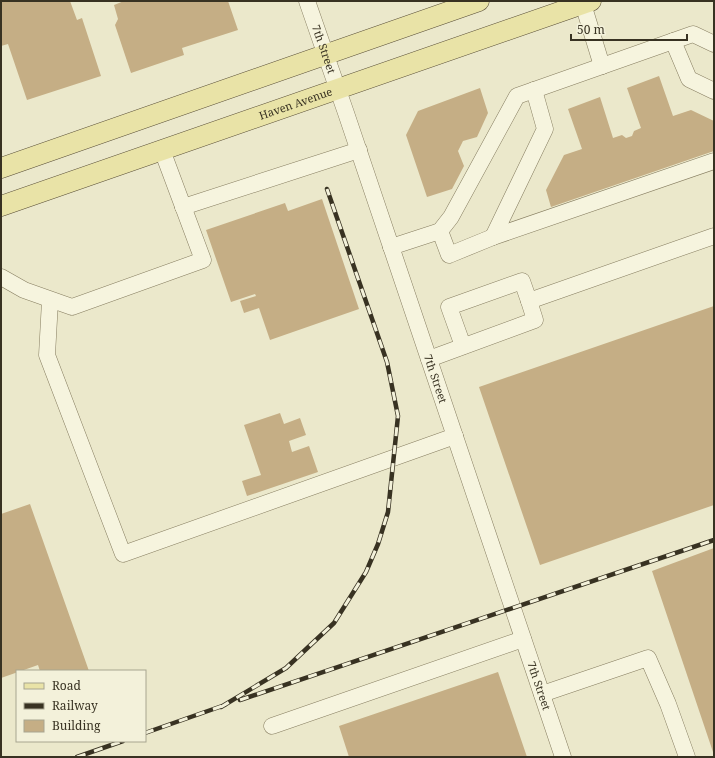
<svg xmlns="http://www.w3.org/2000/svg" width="715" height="758" viewBox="0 0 715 758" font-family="'Noto Serif',serif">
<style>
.building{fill:#c5ae85}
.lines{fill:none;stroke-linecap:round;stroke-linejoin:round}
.minor-casing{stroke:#867d60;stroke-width:17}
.major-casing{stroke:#554a34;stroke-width:21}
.minor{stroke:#f6f4de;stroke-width:16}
.major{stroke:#e9e3a7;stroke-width:20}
.rail-casing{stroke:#383222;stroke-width:4.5}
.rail{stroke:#f3f1da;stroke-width:3;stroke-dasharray:9;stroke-linecap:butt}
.labels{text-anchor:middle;stroke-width:3;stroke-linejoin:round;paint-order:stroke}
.street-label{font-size:11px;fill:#383222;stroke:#f3f1da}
</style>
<rect width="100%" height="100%" fill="#ebe8cb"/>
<!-- building -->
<path class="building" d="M1,1H70L77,20L82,18L101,76L27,100L8,44L1,46Z
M124,1H228L238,30L182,48L184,55L131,73L115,25L118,19L114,5Z
M659,76L673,116L691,110L714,121V151L551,207L546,190L564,155L582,149L568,109L600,97L613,138L622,135L626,138L632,136L634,131L641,128L627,88Z
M480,88L488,113L477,137L463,141L458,151L464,166L452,189L427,197L406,135L418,111Z
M322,199L359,309L270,340L259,308L244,313L240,301L256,296L255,294L231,302L206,230L285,203L288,211Z
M714,306V505L540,565L479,387Z
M280,413L284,424L300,418L306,435L289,441L292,452L309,446L318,472L247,496L242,481L261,475L244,425Z
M30,504L89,671H40L38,665L1,678V514Z
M714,548V755L652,571Z
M498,672L527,757H349L339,726Z"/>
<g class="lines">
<!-- minor casing -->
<g class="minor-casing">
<g id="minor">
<path id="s1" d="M307,1L346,113L563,757"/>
<path d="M583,4L602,66"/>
<path d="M673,41L689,79L714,91"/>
<path d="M714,44L693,34L517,96L451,217L440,231L449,255L493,237L714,161"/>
<path d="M183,207L359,150"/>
<path d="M493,237L545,129L534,90"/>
<path d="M391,247L440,231"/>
<path d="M1,277L24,290L72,307L203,260L162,150"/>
<path d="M50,301L47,355L123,554L455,436"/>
<path d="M463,346L449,307L522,281L529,301"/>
<path d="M429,359L535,320L529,301L714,236"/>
<path d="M542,694L648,658L668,704L687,757"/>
<path d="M272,726L523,639"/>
</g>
</g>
<!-- major casing -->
<g class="major-casing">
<g id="major">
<path d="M1,168L479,1"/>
<path id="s2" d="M1,206L591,1"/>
</g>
</g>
<!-- minor -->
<use href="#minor" class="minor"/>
<!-- major -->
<use href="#major" class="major"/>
<!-- rail casing -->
<g class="rail-casing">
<path id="rail" d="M240,700L714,540
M221,707L286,668L334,623L366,572L378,544L388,512L398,416L387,362L327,189
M145,733L225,705
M77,757L123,741"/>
</g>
<!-- rail -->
<use href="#rail" class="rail"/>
</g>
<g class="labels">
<!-- street labels -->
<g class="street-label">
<text dy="4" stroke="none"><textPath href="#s1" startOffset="51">7th Street</textPath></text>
<text dy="4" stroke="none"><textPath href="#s2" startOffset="312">Haven Avenue</textPath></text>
<text dy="4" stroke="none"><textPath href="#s1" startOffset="399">7th Street</textPath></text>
<text dy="4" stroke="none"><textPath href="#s1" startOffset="723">7th Street</textPath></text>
</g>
</g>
<!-- border -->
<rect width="715" height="758" fill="none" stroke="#383222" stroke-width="4"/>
<!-- legend -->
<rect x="16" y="670" width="130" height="72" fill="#f3f1da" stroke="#a8a590"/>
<rect x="24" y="683" width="20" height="6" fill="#e9e3a7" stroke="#a8a590"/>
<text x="52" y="690" font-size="12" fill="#383222">Road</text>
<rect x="24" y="703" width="20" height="6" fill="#383222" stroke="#a8a590"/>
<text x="52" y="710" font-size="12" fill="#383222">Railway</text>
<rect x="24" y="720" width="20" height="12" fill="#c5ae85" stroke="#a8a590"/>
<text x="52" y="730" font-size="12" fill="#383222">Building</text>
<!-- scale -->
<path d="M571 34v6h116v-6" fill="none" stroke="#383222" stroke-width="2"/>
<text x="577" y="34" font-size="12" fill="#383222" stroke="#f3f1da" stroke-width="3" paint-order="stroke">50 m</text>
</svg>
